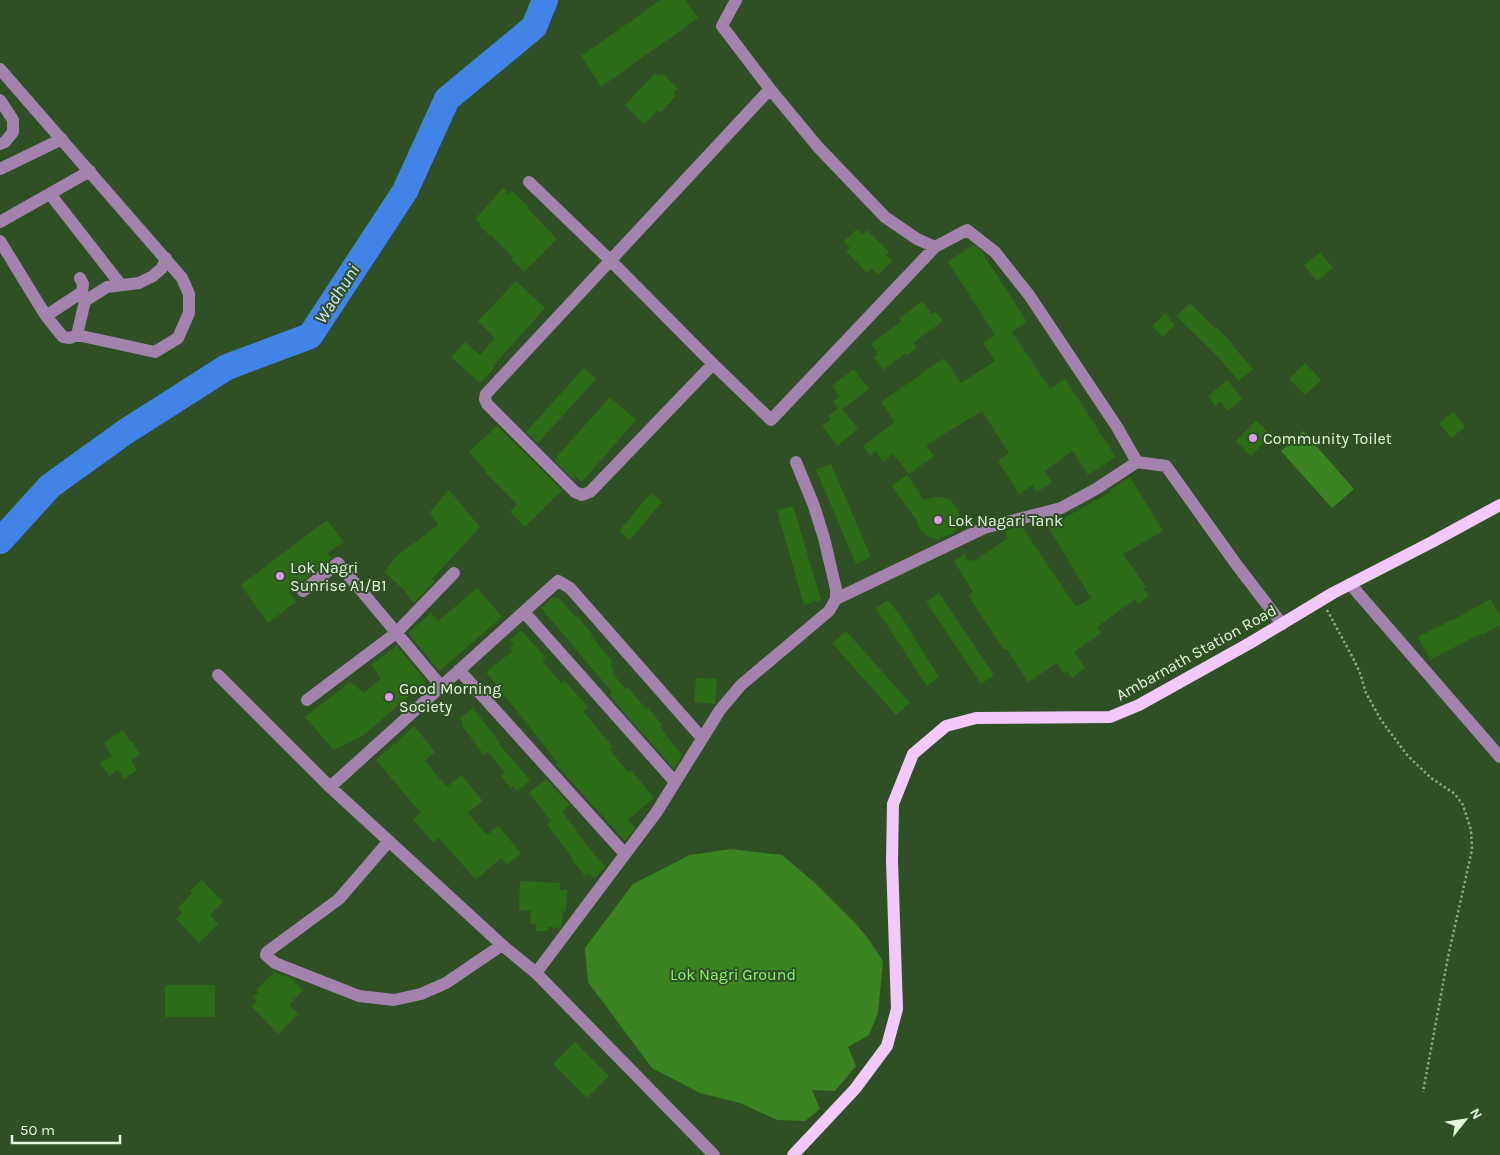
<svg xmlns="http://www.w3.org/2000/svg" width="1500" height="1155" viewBox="0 0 1500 1155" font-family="Karla,sans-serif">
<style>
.green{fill:#3a8321}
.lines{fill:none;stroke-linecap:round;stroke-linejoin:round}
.river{stroke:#4283e8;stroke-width:26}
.building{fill:#2d6c16}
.path{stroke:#8aa583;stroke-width:2.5;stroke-dasharray:2.5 2.5;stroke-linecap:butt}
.minor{stroke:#a482ae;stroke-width:12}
.major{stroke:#f2c8fd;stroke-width:12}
.poi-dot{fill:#df98f2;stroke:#2e5024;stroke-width:2}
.labels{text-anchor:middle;stroke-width:4;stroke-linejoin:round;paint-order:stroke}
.poi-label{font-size:16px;fill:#e4f8df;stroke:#2e5024;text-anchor:start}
.street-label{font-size:16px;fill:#e4f8df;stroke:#2e5024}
.park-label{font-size:16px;fill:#90f671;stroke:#2e5024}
.water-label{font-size:18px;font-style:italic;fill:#d5e5ff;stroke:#2e5024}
</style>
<rect width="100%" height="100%" fill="#2e5024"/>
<!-- green -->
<path class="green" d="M1303,431L1354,489L1332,508L1281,451Z
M731,849L782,855L816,884L855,923L867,937L883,961L878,1013L869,1035L848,1047L856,1066L835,1091L812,1090L820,1109L805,1121L777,1120L740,1103L700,1093L652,1068L588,982L585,948L633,884L690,855Z"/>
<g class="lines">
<!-- river -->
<path class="river" d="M0,541L50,486L125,432L227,367L310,336L405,191L447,99L534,27L545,0"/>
</g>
<!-- building -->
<path class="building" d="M661,0H686L698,18L601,87L581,56Z
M655,73L659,76L662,73L678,89L673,93L676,96L660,113L658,110L644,124L625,105Z
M503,188L509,194L512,191L529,207L527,208L557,239L524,272L511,259L513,257L490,234L489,235L479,226L481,224L475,219Z
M857,229L863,234L867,230L889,252L886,255L892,261L878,275L871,268L867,273L846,251L850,248L844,241Z
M973,245L981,251L1027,322L1012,332L1050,389L1065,379L1116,457L1088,475L1073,451L1044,471L1052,482L1037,492L1032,485L1019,494L998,461L1009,453L982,411L926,445L934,456L909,474L893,454L883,462L876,451L870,455L863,446L895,422L881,402L944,358L961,383L995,361L983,343L995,335L948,262Z
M1320,252L1333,268L1317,281L1304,265Z
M516,281L545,308L493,366L494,368L480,383L451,357L465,342L480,355L495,338L478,321Z
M922,301L932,314L936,312L943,321L913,343L917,348L907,355L906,353L883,370L874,357L878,354L871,344L901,321L899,318Z
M1190,303L1215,328L1216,327L1233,344L1232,345L1253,369L1239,381L1217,356L1176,316Z
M1165,314L1175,325L1163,337L1152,326Z
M1305,363L1321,380L1305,395L1289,379Z
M584,368L596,379L538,443L526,432Z
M854,369L869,389L842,409L858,429L837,446L822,426L831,419L828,416L838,408L833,401L840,397L832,386Z
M1227,380L1242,399L1228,411L1220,401L1215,406L1208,396Z
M610,397L636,420L582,482L576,477L573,479L554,460Z
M1454,412L1465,427L1451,438L1439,423Z
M1256,420L1271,435L1251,456L1236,441Z
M497,426L562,490L525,527L510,512L517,504L484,471L485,470L469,452Z
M831,464L871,557L856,564L816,470Z
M907,475L924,500L935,497H942L949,499L954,504L958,510L960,517L959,524L956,530L952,534L938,539L931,538L920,530L917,521L892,486Z
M1130,477L1163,531L1123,554L1146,587L1143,589L1149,596L1138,604L1135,599L1097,627L1101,633L1074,652L1085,668L1072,678L1067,671L1064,674L1057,663L1028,682L1007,649L1004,650L968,595L973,592L954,561L964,554L968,561L971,559L972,562L1008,538L1004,531L1019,527V528L1022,527L1076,607L1091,598L1047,525L1062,516L1064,518L1111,492L1110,490Z
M449,490L480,527L432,579L435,581L414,603L403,589L384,572L397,556L438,525L430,512Z
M651,493L662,502L630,540L619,531Z
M793,506L821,600L804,605L777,510Z
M327,520L344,542L328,553L332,558L289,592L296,602L268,623L241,585Z
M477,588L502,617L439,671L408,633L431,613L438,621Z
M939,593L994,675L981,684L926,602Z
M554,596L556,599L558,597L576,618L578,617L592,634L591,636L613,662L610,665L614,670L612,672L625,689L628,687L646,709L648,707L662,725L660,727L682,755L674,769L625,714L609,694L612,692L541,608Z
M1490,599L1500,616V625L1482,635V633L1430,660L1418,637L1452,620V621Z
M888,600L902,618L939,677L927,686L876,608Z
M521,630L546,658L542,661L561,683L564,680L588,707L583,711L613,747L610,750L628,772L631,770L654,798L628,820L635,828L625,841L556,765L558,763L486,672L513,651L510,648L514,645L510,640Z
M846,631L910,703L896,715L832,643Z
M397,646L426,681L364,735L334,750L305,717L350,682L364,693L381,678L371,665Z
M696,678L717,679L715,704L694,702Z
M473,708L500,743L499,744L530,780L517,791L513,786L511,788L501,776L505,773L488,752L484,755L461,724L463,723L460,718Z
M414,726L435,752L425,761L447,787L461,775L483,801L468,813L487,835L498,826L521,853L507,865L501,858L476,880L439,838L433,843L413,819L421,813L376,760Z
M123,730L131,743L133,742L140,754L131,760L137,770L124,779L118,770L109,776L100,763L112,756L104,743Z
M546,779L570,805L562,811L578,832L577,833L605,867L594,879L589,873L585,876L572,860L573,859L547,825L551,821L529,793Z
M202,880L223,902L210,915L218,924L199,943L176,919L182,913L178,908L192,893L190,891Z
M520,881L560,883V890H567L566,911H563L562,924L560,928L548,927L547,931H536V924L530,923L531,911L519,910Z
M274,972L291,978L303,990L289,1005L298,1014L278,1034L252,1007L257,1001L253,997L259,992L256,990Z
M165,985H215V1017H165Z
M575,1042L609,1076L587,1098L553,1064Z"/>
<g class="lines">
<!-- path -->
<path class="path" d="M1327,610L1353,658L1360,673L1366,693L1381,720L1407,755L1431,778L1455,794L1463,805L1471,830L1472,850L1448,957L1423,1092"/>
<!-- minor -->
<path class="minor" d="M736,0L722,26L770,89L818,147L885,217L917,239L935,247L967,230L995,252L1029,295L1117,427L1137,462L1166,466L1236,564L1282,624
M0,69L182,278L189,294V313L178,338L155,352L77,335L70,338L63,337L46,316L0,241
M0,100L13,120V132L5,142L0,144
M0,169L62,139
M529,182L611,261L713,364L771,420L935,247
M50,194L121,285
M0,222L90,171
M46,316L82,292L83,284L80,278
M77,335L85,301L107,287L139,283L153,276L162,268L166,258
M713,364L590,492L582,495L575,492L487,404L485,399L486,394L770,89
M1350,584L1500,757
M303,591L338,563L441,686
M836,599L984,528L1061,508L1096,489L1137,462
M524,612L675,782
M459,670L625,854
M218,675L330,787L502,945L536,973L714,1155
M307,700L396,633L454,573
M330,787L558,581L570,588L702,738
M389,841L339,899L267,952L266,955L275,963L359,996L394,1000L421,994L446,983L502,945
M536,973L656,813L720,710L741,685L829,611L836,599V589L824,538L814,506L796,462"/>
<!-- major -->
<path class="major" d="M793,1155L855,1089L887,1046L897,1009L892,861L893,804L913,754L946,726L976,718L1110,717L1139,705L1250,643L1333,593L1432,542L1500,505"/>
</g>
<!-- markers -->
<g class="poi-dot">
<circle cx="1253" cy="438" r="5"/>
<circle cx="938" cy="520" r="5"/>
<circle cx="280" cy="576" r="5"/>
<circle cx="389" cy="697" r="5"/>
</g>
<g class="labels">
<!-- poi labels -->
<g class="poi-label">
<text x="1263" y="444">Community Toilet</text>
<text x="948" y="526">Lok Nagari Tank</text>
<text x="290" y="573">Lok Nagri<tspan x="290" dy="18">Sunrise A1/B1</tspan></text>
<text x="399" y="694">Good Morning<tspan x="399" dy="18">Society</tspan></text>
</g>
<!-- street labels -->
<g class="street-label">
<text transform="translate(1196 652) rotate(-29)" y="6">Ambarnath Station Road</text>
</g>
<!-- park labels -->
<g class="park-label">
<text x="733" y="980">Lok Nagri Ground</text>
</g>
<!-- water labels -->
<g class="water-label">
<text transform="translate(337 294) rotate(-57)" y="6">Wadhuni</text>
</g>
</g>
<!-- north arrow -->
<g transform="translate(1465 1120) rotate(60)" stroke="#2e5024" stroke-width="4" paint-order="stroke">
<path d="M0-4L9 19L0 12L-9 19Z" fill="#e4f8df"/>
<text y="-8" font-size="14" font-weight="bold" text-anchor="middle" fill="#e4f8df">N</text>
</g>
<!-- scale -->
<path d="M12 1135v8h108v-8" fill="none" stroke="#e4f8df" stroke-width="2.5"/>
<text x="20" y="1135" font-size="15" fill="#e4f8df" stroke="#2e5024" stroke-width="4" paint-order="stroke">50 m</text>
</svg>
